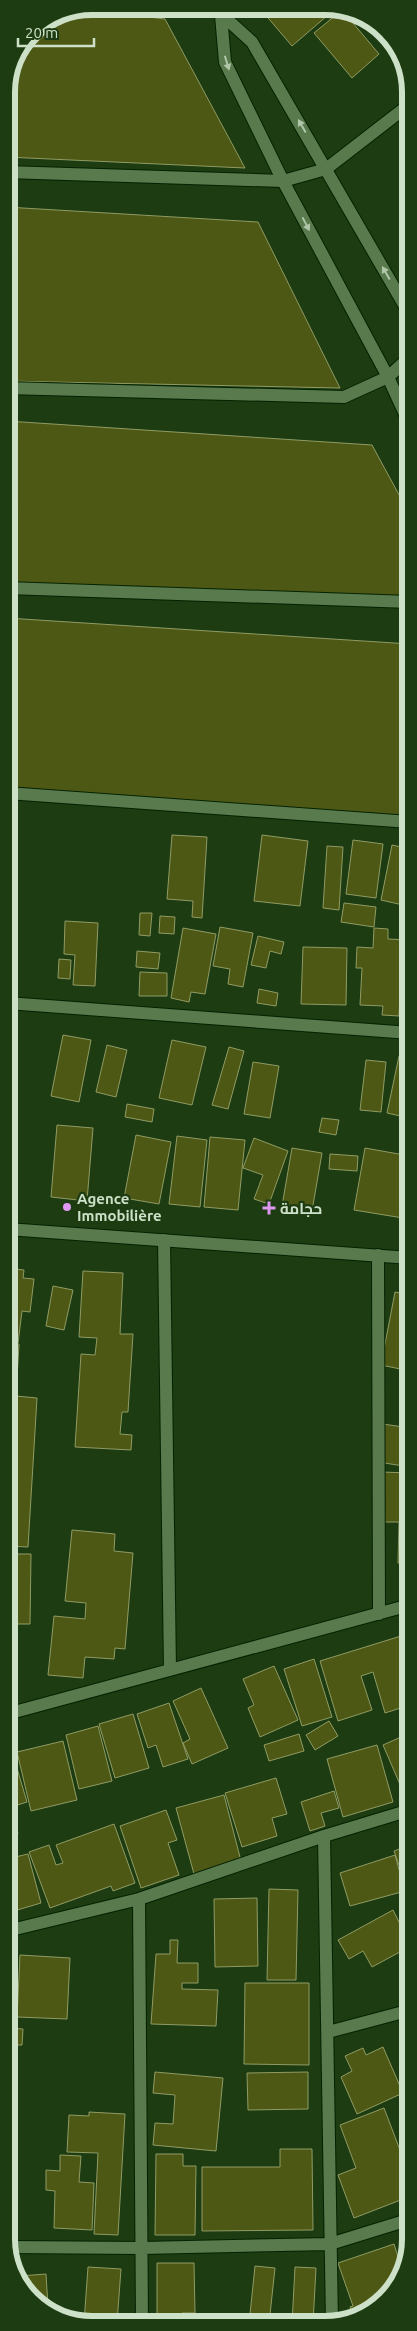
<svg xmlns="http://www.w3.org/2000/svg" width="417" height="2331" font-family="Ubuntu,Cairo,sans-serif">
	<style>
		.building { fill: #4e5815; stroke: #8f9b64 }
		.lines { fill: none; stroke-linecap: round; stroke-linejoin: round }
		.street-casing { stroke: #042200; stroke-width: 14 }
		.secondary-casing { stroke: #042200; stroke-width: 14 }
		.street { stroke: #587a4d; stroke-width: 12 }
		.secondary { stroke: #587a4d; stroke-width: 12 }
		.oneway { fill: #b0c6a9 }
		.poi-dot { fill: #de98f2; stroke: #1d3c11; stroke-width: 2 }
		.labels { text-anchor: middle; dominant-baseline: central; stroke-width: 4.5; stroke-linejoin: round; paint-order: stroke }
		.poi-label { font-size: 15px; font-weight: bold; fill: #cde0c8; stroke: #1d3c11; text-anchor: start }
		.rim { fill: none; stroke: #cde0c8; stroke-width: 6 }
	</style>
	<rect width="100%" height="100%" fill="#1d3c11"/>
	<path class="building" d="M335 9 292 46 263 12 265 10Z
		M342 10 379 54 352 78 314 33Z
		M110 12 165 19 245 168 6 157V87L32 31 60 13Z
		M6 207 258 222 340 388 6 381Z
		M7 421 372 445 410 515V601L7 588Z
		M7 618 410 644V817L7 788Z
		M172 835 207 837 202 918 192 917 193 901 167 899Z
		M262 835 308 841 300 906 254 901Z
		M353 840 383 844 376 898 346 894Z
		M392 845 410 849V886H407L403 905 381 900Z
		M327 846 343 847 339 910 323 908Z
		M344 903 376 907 374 927 341 922Z
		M140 913H152L150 936 139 935Z
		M160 916 175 917 174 934 159 933Z
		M65 921 98 923 95 986 73 985 75 955 64 954Z
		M220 927 253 933 243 987 228 984 230 969 213 966Z
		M183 928 216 934 205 994 191 992 189 1002 171 998Z
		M374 928 388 929V939L410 940V995H400L399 1016 382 1015 383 1006 360 1005 362 968H356L357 947 373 948Z
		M258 936 284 942 281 954 270 951 266 968 251 965Z
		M303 947 347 948 346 1005 301 1004Z
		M137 951 160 953 158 969 136 967Z
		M59 959 71 960 70 979 58 978Z
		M140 972 167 973V996H139Z
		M259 989 278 993 276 1006 257 1003Z
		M7 1032 13 1033 7 1071Z
		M63 1035 91 1040 79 1102 51 1096Z
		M172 1040 206 1047 192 1105 159 1098Z
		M107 1045 127 1050 116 1097 96 1092Z
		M229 1047 244 1051 228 1109 212 1105Z
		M399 1056 410 1058V1094L405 1117 387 1113Z
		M366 1060 386 1062 381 1112 360 1110Z
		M253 1062 279 1066 270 1118 244 1114Z
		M127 1104 154 1109 152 1122 125 1117Z
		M322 1118 339 1120 336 1135 319 1132Z
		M57 1125 93 1128 87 1201 51 1197Z
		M136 1135 171 1142 159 1204 124 1198Z
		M177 1136 207 1140 200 1207 169 1204Z
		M210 1137 245 1140 238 1210 204 1207Z
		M254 1138 288 1151 269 1204 254 1199 263 1175 243 1168Z
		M292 1148 322 1153 312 1211 282 1206Z
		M365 1148 410 1156V1177L403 1218 354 1210Z
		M330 1154 358 1156 357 1171 329 1169Z
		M7 1268 24 1270 23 1278 34 1279 30 1312 22 1311 18 1343 7 1342Z
		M83 1271 123 1273 120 1334H133L128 1412H122L120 1434 132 1435 131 1450 75 1447 81 1354 95 1355 97 1338 79 1337Z
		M53 1286 73 1290 64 1330 46 1326Z
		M395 1292 410 1295V1371L381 1365Z
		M7 1343 19 1344 16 1396 37 1398 28 1547 7 1546Z
		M383 1424 410 1428V1467L378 1462Z
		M381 1472 410 1473V1564L398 1563 399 1522H380Z
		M72 1530 115 1534 114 1551 133 1553 125 1649 115 1648 114 1659 85 1657 83 1678 48 1675 54 1616 85 1619 86 1603 65 1601Z
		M7 1554H31L30 1624H7Z
		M401 1636 410 1668V1705L385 1713 373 1672 361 1676 372 1710 338 1721 320 1661Z
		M314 1659 332 1717 302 1726 284 1669Z
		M274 1666 298 1720 260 1737 248 1708 254 1705 243 1679Z
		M201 1688 228 1748 192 1764 183 1743 190 1739 173 1701Z
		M169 1703 188 1759 163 1767 156 1745 148 1748 137 1714Z
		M133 1714 149 1768 115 1778 99 1724Z
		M329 1721 338 1736 315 1750 306 1735Z
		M98 1726 112 1781 79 1789 66 1735Z
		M410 1733V1793L405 1796 383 1745Z
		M299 1734 304 1751 269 1761 264 1745Z
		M63 1741 77 1800 31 1811 17 1752Z
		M377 1745 393 1802 343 1817 327 1759Z
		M11 1748 27 1802 11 1807 18 1834 7 1837V1749Z
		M276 1778 287 1814 272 1818 277 1836 242 1847 225 1793Z
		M334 1791 339 1808 321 1813 325 1826 310 1831 301 1802Z
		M224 1795 241 1861 194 1874 176 1808Z
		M166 1810 177 1840 168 1843 179 1875 141 1888 120 1826Z
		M114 1824 135 1883 113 1891 111 1886 50 1908 29 1852 49 1845 56 1865 63 1863 56 1845Z
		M410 1845V1896L394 1851Z
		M28 1854 41 1903 7 1913V1884L17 1881 11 1858Z
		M395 1855 405 1891 350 1906 340 1873Z
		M269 1889 298 1890 296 1980H267Z
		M257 1898 258 1966 215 1967 214 1899Z
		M393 1910 411 1946 372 1967 363 1951 349 1959 338 1940Z
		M170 1940H178L177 1963H198V1983H182V1989L218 1990 216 2026 151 2024 156 1954H170Z
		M20 1955 70 1958 67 2019 17 2017Z
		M245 1983H309V2065L244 2064Z
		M7 2028 23 2029 22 2045H7Z
		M383 2047 403 2093 357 2114 341 2077 352 2071 345 2056 363 2048 366 2055Z
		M411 2062V2093L400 2066Z
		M155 2072 223 2078 216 2151 153 2145 155 2123 173 2124 175 2095 153 2093Z
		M308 2072V2109L248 2110 247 2073Z
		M384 2108 411 2179V2196L354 2218 338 2175 356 2168 340 2125Z
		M89 2112 125 2114 118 2235 94 2234 98 2153 67 2152 69 2115 89 2116Z
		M280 2149H312L313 2230 202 2231V2167H280Z
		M156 2154H183V2166H196L195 2235H155Z
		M60 2155 81 2156 79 2182 94 2183 92 2230 54 2228 55 2191 46 2190V2170L60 2171Z
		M394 2244 401 2266 390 2294 381 2297V2300L353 2315 350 2307 353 2306 338 2263Z
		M157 2263H194L195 2313H182V2323H157Z
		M255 2266 275 2268 269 2324H249Z
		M88 2267 121 2269 117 2323H84Z
		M295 2267 316 2268 313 2324H292Z
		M46 2274 48 2307 28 2296 20 2279V2276Z"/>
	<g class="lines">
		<g class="street-casing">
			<path id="street" d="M6 172 283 181 326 169 410 104
				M6 388 344 397 388 377 410 357
				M7 588 410 602
				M7 793 410 822
				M7 1003 410 1033
				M164 1240 170 1670
				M378 1255 379 1614
				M7 1714 410 1605
				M324 1836 332 2324
				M139 1899 142 2323
				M7 1931 139 1899 324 1836 410 1810
				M328 2032 411 2010
				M7 2247 142 2248 330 2244 411 2219"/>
		</g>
		<g class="secondary-casing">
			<path id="secondary" d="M219 12 252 42 410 315
				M221 15 225 62 283 181 388 377 410 425
				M7 1229 410 1258"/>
		</g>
		<use href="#street" class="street"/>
		<use href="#secondary" class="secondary"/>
	</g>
	<defs><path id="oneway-solid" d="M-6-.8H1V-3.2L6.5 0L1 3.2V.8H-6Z" transform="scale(1.25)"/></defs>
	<g class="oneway">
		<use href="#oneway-solid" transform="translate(227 63) rotate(73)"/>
		<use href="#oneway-solid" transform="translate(302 126) rotate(-120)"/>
		<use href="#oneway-solid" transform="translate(306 224) rotate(62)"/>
		<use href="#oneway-solid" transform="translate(386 273) rotate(-120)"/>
	</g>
	<g class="poi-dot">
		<circle cx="67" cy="1207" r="5"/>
		<path d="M266.5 1200.5h5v5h5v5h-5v5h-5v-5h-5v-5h5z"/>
	</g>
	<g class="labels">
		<g class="poi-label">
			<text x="77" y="1198">Agence<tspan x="77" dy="17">Immobilière</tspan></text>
			<text x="280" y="1208">حجامة</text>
		</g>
	</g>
	<path d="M0 0H417V2331H0ZM92 15H325A77 77 0 0 1 402 92V2239A77 77 0 0 1 325 2316H92A77 77 0 0 1 15 2239V92A77 77 0 0 1 92 15Z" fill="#1d3c11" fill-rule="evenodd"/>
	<path class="rim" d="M92 15H325A77 77 0 0 1 402 92V2239A77 77 0 0 1 325 2316H92A77 77 0 0 1 15 2239V92A77 77 0 0 1 92 15Z"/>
	<path d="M18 38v8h76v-8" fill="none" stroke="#cde0c8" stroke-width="2.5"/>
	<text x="25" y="38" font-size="15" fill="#cde0c8" stroke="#1d3c11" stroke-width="4" paint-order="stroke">20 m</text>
</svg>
